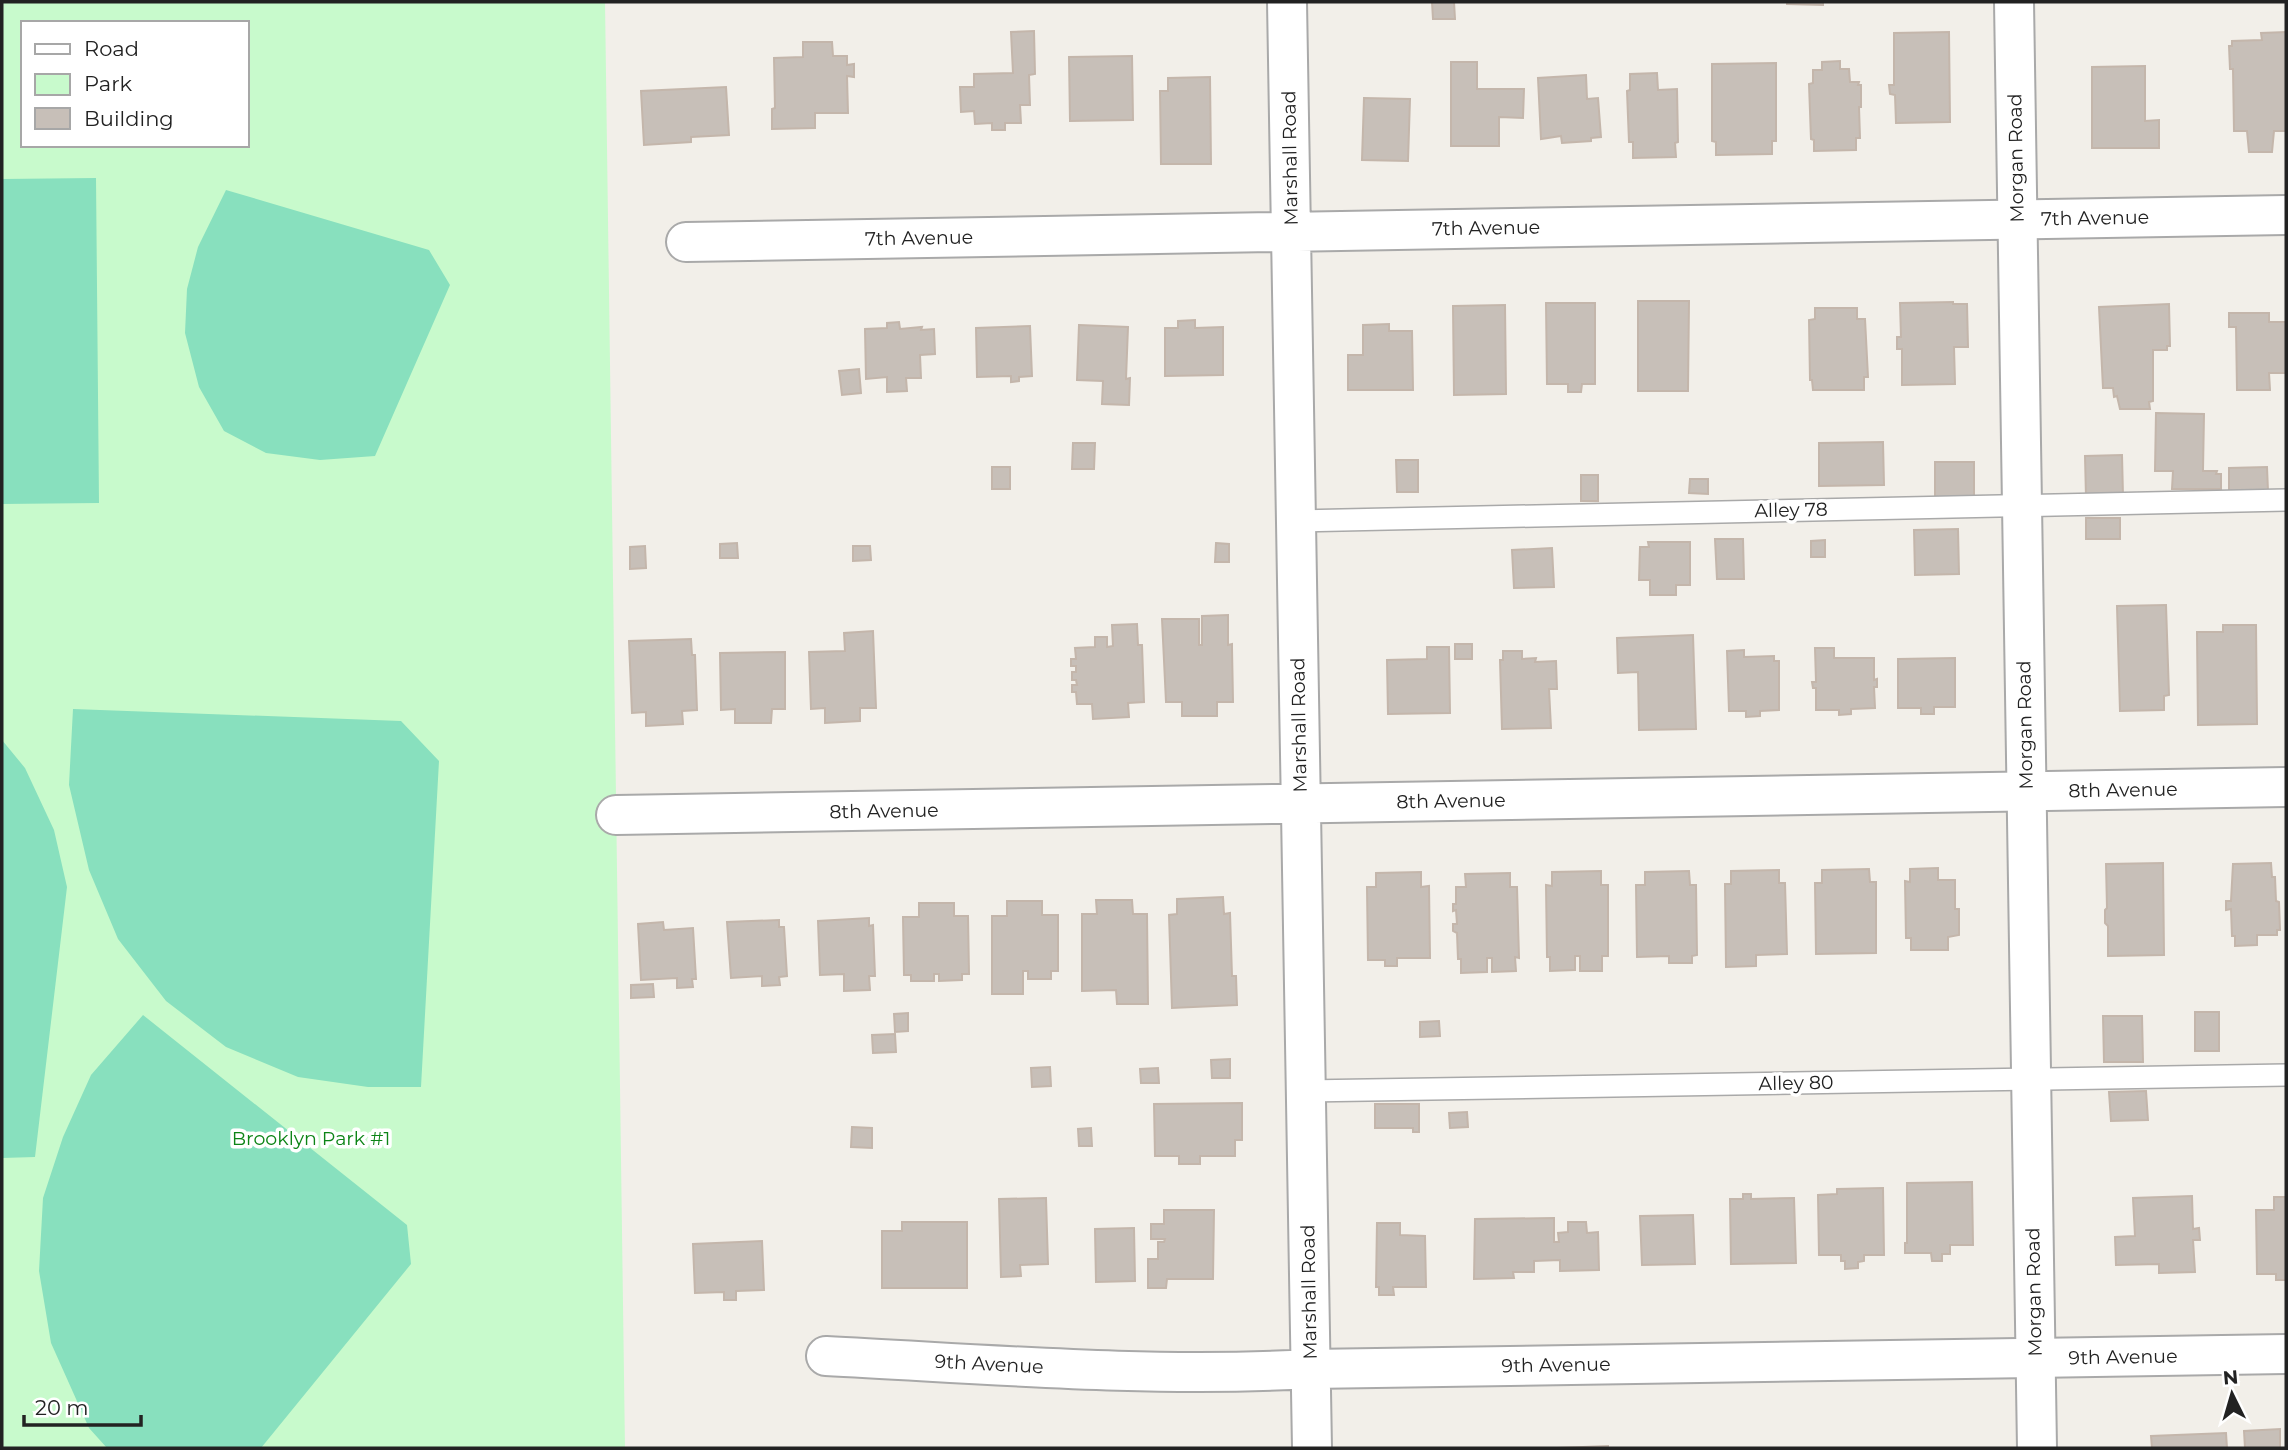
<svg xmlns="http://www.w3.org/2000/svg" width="2288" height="1450" font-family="Montserrat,sans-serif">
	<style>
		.park { fill: #c8facc; fill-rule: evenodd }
		.pitch { fill: #88e0be }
		.building { fill: #c7bfb8; stroke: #c4b6ab; stroke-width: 2 }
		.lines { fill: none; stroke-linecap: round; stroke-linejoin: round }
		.service-casing { stroke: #a9a9a9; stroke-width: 24 }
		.minor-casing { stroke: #a9a9a9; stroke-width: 42 }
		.tertiary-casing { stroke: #a9a9a9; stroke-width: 42 }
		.service { stroke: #fff; stroke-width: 21 }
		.minor { stroke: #fff; stroke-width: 38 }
		.tertiary { stroke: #fff; stroke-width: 38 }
		.labels { text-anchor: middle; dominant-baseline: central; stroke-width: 7; stroke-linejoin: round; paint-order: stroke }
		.street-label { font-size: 19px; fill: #222; stroke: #fff }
		.park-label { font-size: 19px; fill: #0c8416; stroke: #fff }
	</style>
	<rect width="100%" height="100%" fill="#f2efe9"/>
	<path class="park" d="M2 2H605L625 1448H2ZM23 23H247V145H23Z"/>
	<path class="pitch" d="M96 178 99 503 2 504V179Z
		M226 190 429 250 450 285 375 456 320 460 266 453 224 431 199 387 185 333 187 289 198 247Z
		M73 709 401 721 439 761 421 1087H368L298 1077 226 1047 166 1001 118 939 89 870 69 785Z
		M2 740 25 768 54 830 67 887 35 1157 2 1158Z
		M143 1015 407 1225 411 1264 261 1448H107L89 1428 51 1343 39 1271 43 1198 63 1137 91 1075Z"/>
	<path class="building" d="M1432 2H1454L1455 19H1433Z
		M1787 2H1823V5L1787 4Z
		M1034 31 1035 74 1029 75 1030 105H1020L1021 123H1005V130H992V123L975 124 974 111 961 112 960 87H974V74L1013 73 1011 32Z
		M1949 32 1950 122 1896 123 1895 95 1890 94 1889 85H1894V33Z
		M2286 32V131H2274L2272 152H2249L2247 131H2234L2233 69H2230L2229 46H2232V41L2262 40 2261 33Z
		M803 42H832L833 56H847V65L854 64V77L847 76 848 113H815V128L772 129V109L775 108 774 58 803 57Z
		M1132 56 1133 120 1070 121 1069 57Z
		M1840 61V69H1849L1850 82H1859L1858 85H1861V107H1859L1860 138H1856V150L1814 151V140L1811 139 1809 84 1813 83V70H1822V62Z
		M1451 62H1477V89H1524L1523 118 1499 117V146H1451Z
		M1776 63V141H1772V154L1716 155V142L1712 141V64Z
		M2145 66V121L2159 120V148H2092V67Z
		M1657 73 1658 90 1677 89 1678 142 1675 143 1676 157 1633 158V142H1629L1627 91 1630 90V74Z
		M1586 75 1587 99 1598 98 1601 137 1591 138V141L1562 143 1561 136 1541 139 1538 78Z
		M1210 77 1211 164H1161L1160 91H1168V78Z
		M726 87 729 135 691 137V142L644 145 641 91Z
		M1364 98 1410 99 1408 161 1362 160Z
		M1638 301H1689L1688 391H1638Z
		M1953 302V304H1967L1968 347H1954L1955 384 1902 385V349H1897V337H1901L1900 303Z
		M1546 303H1595V384H1582L1581 392H1568V384H1547Z
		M2169 304 2170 346H2167V350H2153V401L2149 402 2150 409H2120L2117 396 2114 397 2113 388H2103L2099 307Z
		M1505 305 1506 394 1454 395 1453 306Z
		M1815 308H1857V319H1865L1868 377H1864V390H1813L1812 380H1810L1809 320 1815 319Z
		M2229 313H2269V322H2286V373H2269L2270 390H2237L2236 327H2229Z
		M1195 320V328L1223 327V375L1165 376V328H1178V321Z
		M899 322 900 329 922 327 921 330 934 329 935 354 920 355 921 378H906L907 391 887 392V377L866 379 865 329 887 328V323Z
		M1389 324V331H1412L1413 390H1348V355H1363V325Z
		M1079 325 1128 327 1126 379 1130 378 1129 405 1102 404 1103 381 1077 380Z
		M1030 326 1032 376 1019 377V381L1011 382V376L977 377 976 328Z
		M859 369 861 393 842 395 839 371Z
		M2156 413 2204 414 2203 471H2217L2216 474H2221V489H2172L2173 471H2155Z
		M1883 442 1884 485 1819 486V443Z
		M1073 443H1095L1094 469H1072Z
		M2122 455 2123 496 2086 497 2085 456Z
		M1396 460H1418V492H1397Z
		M1935 462H1974V498L1935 499Z
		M992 467H1010V489H992Z
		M2267 467 2268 491 2229 492V468Z
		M1581 475H1598V501H1581Z
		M1690 479H1708V494L1689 493Z
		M2086 518H2120V539H2086Z
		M1958 529 1959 574 1915 575 1914 530Z
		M1715 539H1743L1744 579H1717Z
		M1825 540V557H1811V541Z
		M1648 542H1690V585H1676V595H1650V580H1639L1640 547H1649Z
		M737 543 738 558H720V544Z
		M1216 543 1229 544V562H1215Z
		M645 546 646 568 630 569V547Z
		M853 546H870L871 560 853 561Z
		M1552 548 1554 587 1514 588 1512 550Z
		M2166 605 2169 695 2164 696V710L2120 711 2117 606Z
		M1228 615V645L1232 644V648L1233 702H1217V716H1182V702H1166L1162 619H1199V645H1202V616Z
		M1137 624 1138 645H1142L1144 702 1128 703 1129 717 1093 719 1092 704H1077L1076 692H1072V685H1077L1076 680H1072V672H1076V666H1071V659H1076L1075 648 1095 647V637H1107V647L1113 646 1112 625Z
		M2223 625H2256L2257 724 2198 725 2197 632H2223Z
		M873 631 876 708H860V721L825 723V708L811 709 809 652 845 651 844 633Z
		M1693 635 1696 729 1639 730 1638 672 1618 673 1617 638Z
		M691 639 692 655H695L697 710 682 711 683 724 646 726V712L632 713 629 641Z
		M1455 644H1472V659H1455Z
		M1427 647H1449L1450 713 1388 714 1387 660 1427 659Z
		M1815 648H1834V658H1874V680L1877 679V687H1874L1875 708 1851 709V714L1839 715V710H1816V688H1813L1812 682H1816Z
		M1744 650V657L1774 656V661H1779V710L1760 711V716L1746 717V711H1729L1727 651Z
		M1503 651H1522V659L1536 658 1535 662 1556 661 1557 689H1549L1551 728 1502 729 1500 660H1503Z
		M785 652V709H772L771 723H735V709L721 710 720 653Z
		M1955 658V707H1934V714H1921V708H1898V659Z
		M2163 863 2164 955 2108 956V926L2105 923V910L2107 908 2106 864Z
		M2271 863 2272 877H2275L2276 901 2279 902 2280 930H2277V935H2257V945L2235 946V936H2232L2231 909 2226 910V901H2231L2233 864Z
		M1938 868V880H1955V909H1959V935L1948 937V950H1911V938H1906L1905 881 1910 882V869Z
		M1869 869 1870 882H1876V953L1816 954 1815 883H1822V870Z
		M1779 870V883H1785L1787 954 1756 955V966L1726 967 1725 884H1731V871Z
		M1601 871V885H1608V956H1602V971H1580V956H1575V970L1550 971V957H1547L1546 885 1552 886V872Z
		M1689 871 1690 885H1696L1697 955 1692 956V963H1669V956L1637 957 1636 885H1645V872Z
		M1421 872V887L1429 886 1430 958H1397V966H1385V960H1368L1367 887H1376V873Z
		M1510 873V887H1517L1519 958 1515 957 1516 971 1492 972V958H1487V972L1461 973V959H1458L1457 933 1453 931V924H1457L1456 910 1453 911V904H1456V887H1466L1465 874Z
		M1223 897 1224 914 1230 913 1232 976H1236L1237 1005 1172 1008 1169 915 1177 914V899Z
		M1096 900H1132L1133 914H1147L1148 1004H1117L1116 990 1082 991V914H1097Z
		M1007 901H1042V915H1058V971H1051V979H1028V971H1023V994H992V916H1007Z
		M919 903H954V916H968L969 974H962V980L939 981V974H934V981H911V975H904L903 917H919Z
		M869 918V926L873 925 875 976H869L870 990 844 991V974L820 975 818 921Z
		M779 920V927H784L787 976 779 977 780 985 762 986V976L731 978 727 922Z
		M663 922 664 930 693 928 696 979H692L693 987 677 988V978L641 980 638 924Z
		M653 984 654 997 631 998V985Z
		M2195 1012H2219V1051H2195Z
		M908 1013V1031L895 1032 894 1014Z
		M2103 1016H2142L2143 1062H2104Z
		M1439 1021 1440 1036 1420 1037V1022Z
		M895 1034 896 1052 873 1053 872 1035Z
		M1230 1059V1078H1212L1211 1060Z
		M1050 1067 1051 1086 1032 1087 1031 1068Z
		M1158 1068 1159 1083H1141L1140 1069Z
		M2146 1091 2148 1120 2111 1121 2109 1092Z
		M1242 1103V1140H1235V1156H1200V1164H1179V1156H1155L1154 1104Z
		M1375 1104H1419V1132H1413V1128H1375Z
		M1467 1112 1468 1127 1450 1128 1449 1113Z
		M852 1127 872 1128V1148L851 1147Z
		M1091 1128 1092 1146H1079L1078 1129Z
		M1972 1182 1973 1245H1950V1254H1942V1261H1932L1931 1253H1905V1243H1907V1183Z
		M1883 1188 1884 1255H1864V1261L1858 1262V1268L1845 1269V1261H1841V1255H1819L1818 1195 1837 1194V1189Z
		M1743 1194H1751V1199L1794 1198 1796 1263 1731 1264 1730 1199H1743Z
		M2192 1196 2193 1229 2199 1228 2200 1240H2193L2195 1272 2159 1273V1264L2116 1265 2115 1237 2135 1236 2133 1198Z
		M2274 1197H2286V1280H2276V1274H2257L2256 1210H2274Z
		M1046 1198 1048 1264 1020 1265 1021 1276 1001 1277 999 1199Z
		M1164 1210H1214L1213 1279H1167L1166 1288H1148V1259H1158V1242H1164L1165 1239H1151V1224H1164Z
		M1693 1215 1695 1264 1642 1265 1640 1216Z
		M1554 1218V1242H1559L1558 1233 1568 1232V1222H1586L1587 1233 1598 1232 1599 1270 1560 1271V1260L1534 1261V1272H1513L1514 1278 1474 1279 1475 1219Z
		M902 1222H967V1288H882V1231H902Z
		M1377 1223H1400V1235L1425 1236 1426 1287H1393L1394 1295H1379V1287H1376Z
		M1134 1228 1135 1281 1096 1282 1095 1229Z
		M762 1241 764 1290 736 1291V1300H724V1292L695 1293 693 1244Z
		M2280 1429V1448H2245L2244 1431Z
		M2226 1433 2227 1448H2152L2151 1436Z
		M1608 1446V1448H1557Z"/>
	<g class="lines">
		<g class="service-casing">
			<path id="service" d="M1296 521 2286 500
				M1305 1091 2286 1075"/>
		</g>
		<g class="minor-casing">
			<path id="minor" d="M1287 2 1312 1448
				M686 242 2286 215
				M616 815 2286 787
				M826 1356C987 1364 1149 1378 1310 1369L2286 1354"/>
		</g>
		<g class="tertiary-casing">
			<path id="tertiary" d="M2014 2 2037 1448"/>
		</g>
		<use href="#service" class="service"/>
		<use href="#minor" class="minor"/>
		<use href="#tertiary" class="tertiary"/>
	</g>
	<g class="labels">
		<g class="street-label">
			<text transform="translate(1290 158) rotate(-91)">Marshall Road</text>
			<text transform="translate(2016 158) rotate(-91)">Morgan Road</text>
			<text transform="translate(2095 218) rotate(-1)">7th Avenue</text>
			<text transform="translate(1486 228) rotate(-1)">7th Avenue</text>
			<text transform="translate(919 238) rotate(-1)">7th Avenue</text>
			<text transform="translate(1791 510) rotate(-1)">Alley 78</text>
			<text transform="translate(1299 725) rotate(-91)">Marshall Road</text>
			<text transform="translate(2025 725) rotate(-91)">Morgan Road</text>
			<text transform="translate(2123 790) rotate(-1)">8th Avenue</text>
			<text transform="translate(1451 801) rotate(-1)">8th Avenue</text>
			<text transform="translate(884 811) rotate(-1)">8th Avenue</text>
			<text transform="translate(1796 1083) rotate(-1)">Alley 80</text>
			<text transform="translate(1309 1292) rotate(-91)">Marshall Road</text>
			<text transform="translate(2034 1292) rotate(-91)">Morgan Road</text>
			<text transform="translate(2123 1357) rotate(-1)">9th Avenue</text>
			<text transform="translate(989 1364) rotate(3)">9th Avenue</text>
			<text transform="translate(1556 1365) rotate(-1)">9th Avenue</text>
		</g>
		<g class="park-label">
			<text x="311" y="1138">Brooklyn Park #1</text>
		</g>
	</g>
	<rect width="2288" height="1450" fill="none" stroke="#222222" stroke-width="7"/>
	<rect x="21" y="21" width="228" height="126" fill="#ffffff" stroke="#a7a7a7" stroke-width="2"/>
	<rect x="35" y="44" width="35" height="10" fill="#ffffff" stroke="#a7a7a7" stroke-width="2"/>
	<text x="84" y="56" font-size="21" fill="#222222">Road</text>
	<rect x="35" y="74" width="35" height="21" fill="#c8facc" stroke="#a7a7a7" stroke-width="2"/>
	<text x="84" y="91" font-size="21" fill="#222222">Park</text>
	<rect x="35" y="108" width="35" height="21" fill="#c7bfb8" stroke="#a7a7a7" stroke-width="2"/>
	<text x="84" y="126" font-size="21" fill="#222222">Building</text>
	<g transform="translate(2232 1394) rotate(355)" stroke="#ffffff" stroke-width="5" paint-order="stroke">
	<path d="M0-5L12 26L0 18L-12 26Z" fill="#222222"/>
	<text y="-10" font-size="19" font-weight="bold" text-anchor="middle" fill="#222222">N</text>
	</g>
	<path d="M24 1415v10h117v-10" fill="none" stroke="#222222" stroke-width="3.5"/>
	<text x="35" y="1415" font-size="21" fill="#222222" stroke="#ffffff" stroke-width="5" paint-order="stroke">20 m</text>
</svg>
